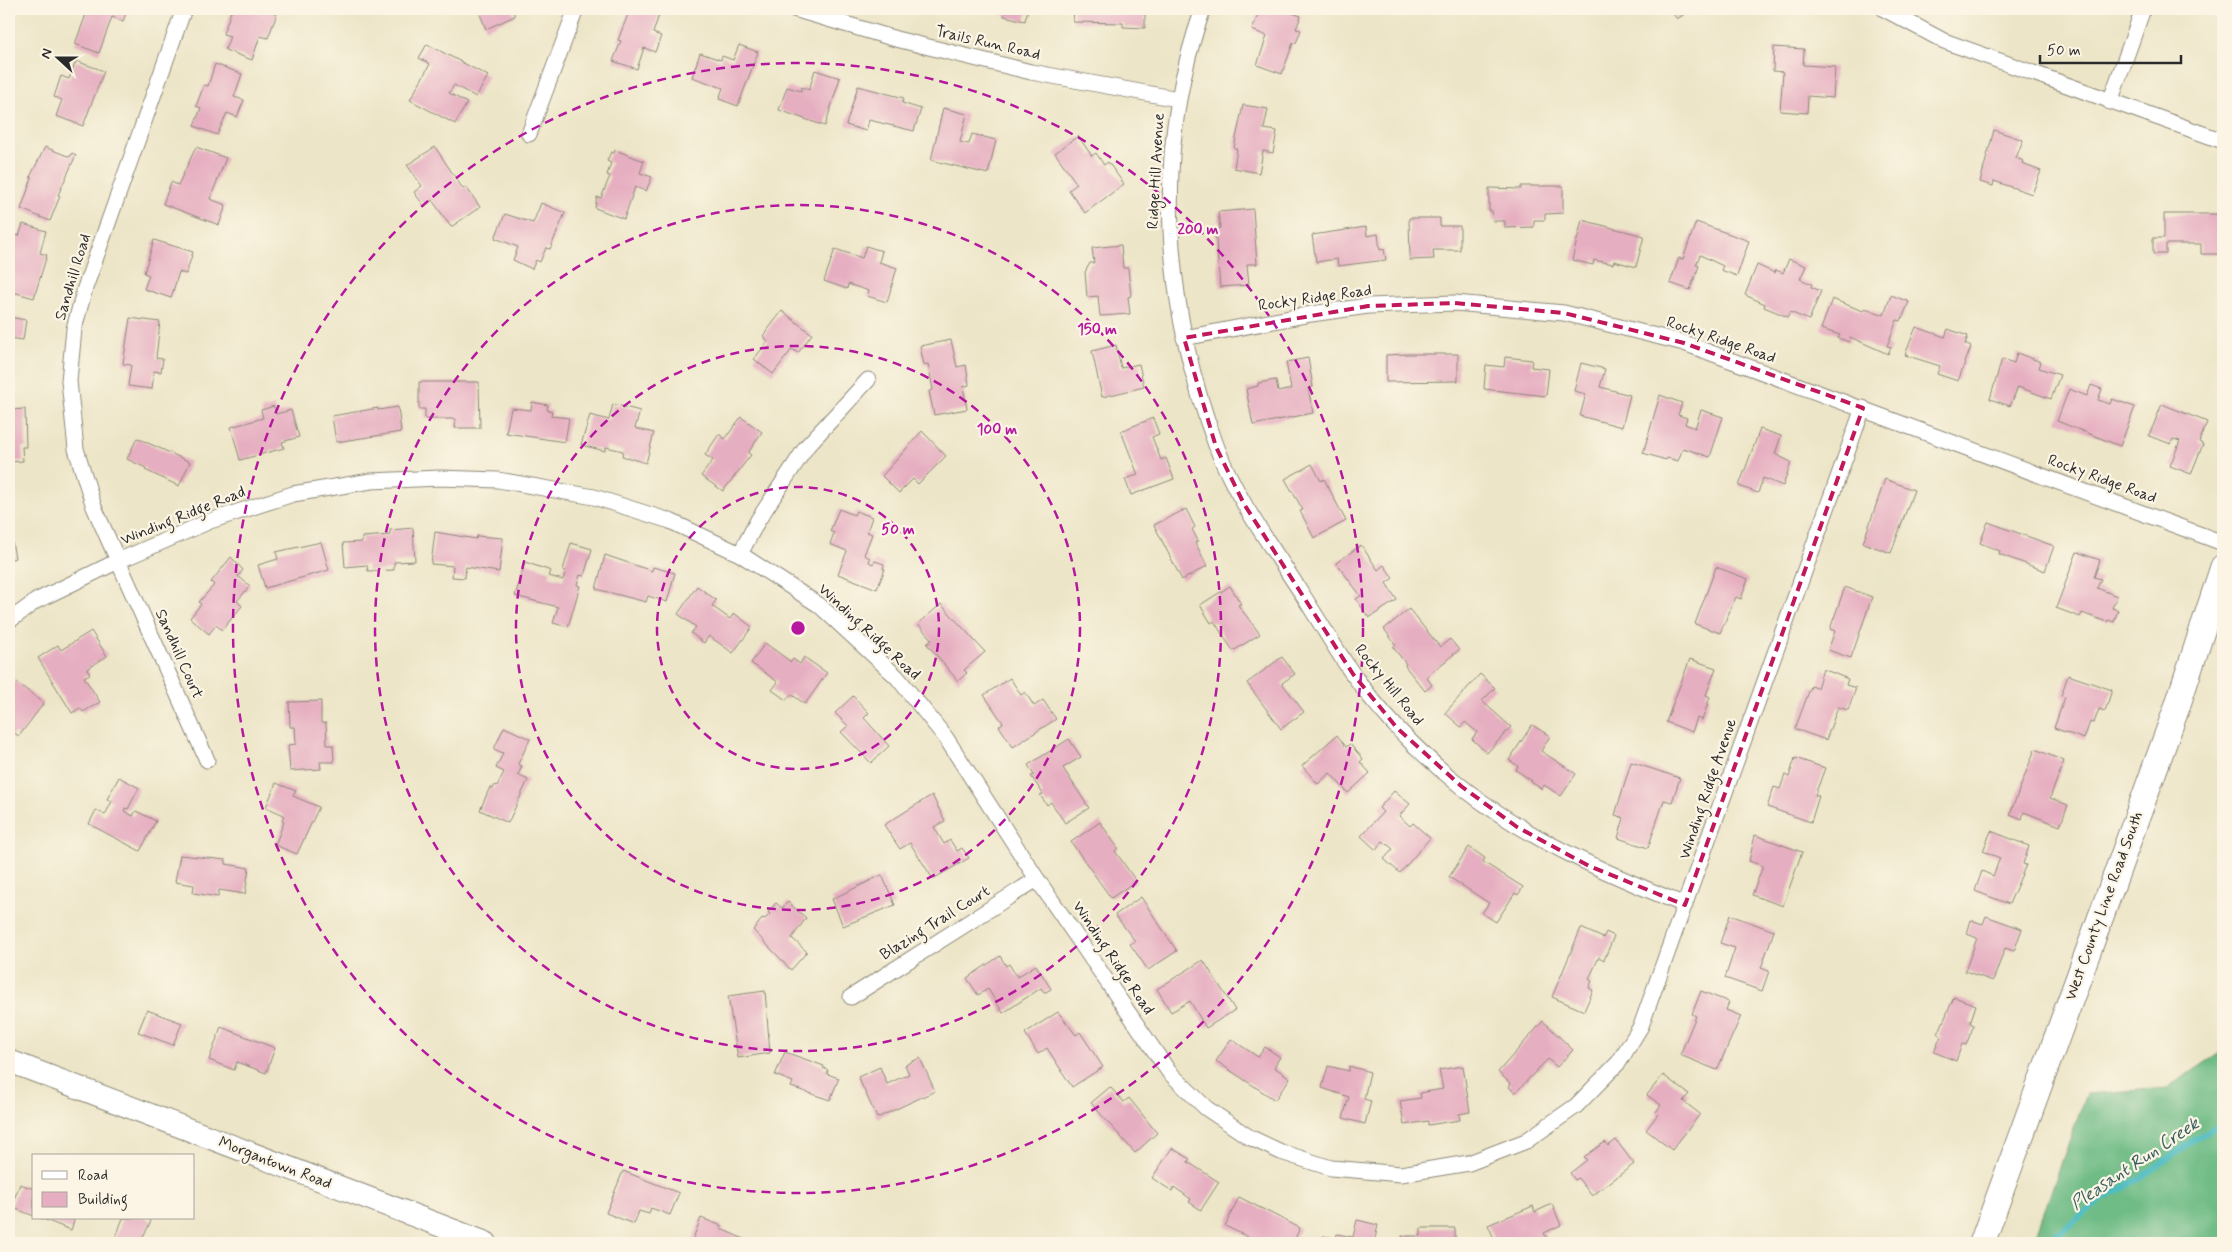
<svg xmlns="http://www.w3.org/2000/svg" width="2232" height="1252" font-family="Mynerve,sans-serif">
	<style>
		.forest { fill: #6fbc86; stroke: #4d7458 }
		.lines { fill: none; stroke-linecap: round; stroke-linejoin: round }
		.stream { stroke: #4ebcc2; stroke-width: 5.5 }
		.building { fill: #e6afc1 }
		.street-casing { stroke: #8c8879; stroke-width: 17 }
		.secondary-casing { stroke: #8c8879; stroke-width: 24 }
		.primary-casing { stroke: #8c8879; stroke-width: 27 }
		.street { stroke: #fff; stroke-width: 15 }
		.secondary { stroke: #fff; stroke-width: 22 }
		.primary { stroke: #fff; stroke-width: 25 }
		.marked { fill: none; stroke: #c2185b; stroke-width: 4; stroke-dasharray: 10 6; stroke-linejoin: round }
		.ring { fill: none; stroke: #b5179e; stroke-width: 2.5; stroke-dasharray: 9 6 }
		.labels { text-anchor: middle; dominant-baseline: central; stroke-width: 4.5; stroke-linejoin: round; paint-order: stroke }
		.street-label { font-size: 16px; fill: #2b2b2b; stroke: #fcf5e5 }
		.water-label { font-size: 18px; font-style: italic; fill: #375e60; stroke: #fcf5e5 }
		.centre { fill: #b5179e; stroke: #fcf5e5; stroke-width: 2.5 }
		.ring-label { font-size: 15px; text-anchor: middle; font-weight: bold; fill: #b5179e; stroke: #fcf5e5; stroke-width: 4.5; stroke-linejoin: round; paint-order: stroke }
	</style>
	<rect width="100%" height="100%" fill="#fcf5e5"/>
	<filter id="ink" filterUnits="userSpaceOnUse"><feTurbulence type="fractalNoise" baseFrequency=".02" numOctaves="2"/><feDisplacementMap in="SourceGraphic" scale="10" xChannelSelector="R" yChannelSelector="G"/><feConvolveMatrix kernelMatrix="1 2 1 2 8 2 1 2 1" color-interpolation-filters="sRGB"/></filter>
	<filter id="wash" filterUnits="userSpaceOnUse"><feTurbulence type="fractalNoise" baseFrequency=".0096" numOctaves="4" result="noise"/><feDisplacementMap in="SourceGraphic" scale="20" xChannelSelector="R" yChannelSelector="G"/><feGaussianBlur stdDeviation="1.12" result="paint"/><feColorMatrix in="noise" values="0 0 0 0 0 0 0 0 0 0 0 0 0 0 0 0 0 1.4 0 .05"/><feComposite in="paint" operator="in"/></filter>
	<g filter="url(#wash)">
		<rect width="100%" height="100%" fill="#ece5c7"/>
		<path class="forest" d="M2223 1051V1243H2033L2086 1094 2167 1088Z"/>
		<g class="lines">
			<path class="stream" d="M1816 1243 1834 1241 1839 1243
				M2036 1243 2062 1231 2103 1199 2143 1176 2202 1134 2223 1122"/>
		</g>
		<g id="blocks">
			<path class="building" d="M88 9H128L123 21 112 17 99 53 75 44Z
				M232 9H262L277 14 268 38 260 36 252 60 225 50 230 36 223 34Z
				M478 9H512L515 16 486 29Z
				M630 9H642L659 15 653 33 661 36 655 52 644 48 637 69 613 61 621 41 618 40Z
				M1006 9H1028L1025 21 1004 16Z
				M1074 9H1145V28L1123 27V23L1073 22Z
				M1260 9H1281L1301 16 1296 29 1301 30 1296 43H1293L1282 74 1257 65 1267 36 1252 30Z
				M1669 9H1692L1677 19Z
				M427 44 488 76 476 97 454 85 449 93 467 103 455 124 410 100 430 64 419 58Z
				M739 45 758 52 738 106 719 99 723 88 692 77 700 53 721 60 722 56 733 60Z
				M1774 47 1804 49 1803 65 1835 67 1833 98 1808 96 1807 113 1780 111 1783 72 1773 71Z
				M76 61 104 71 83 126 56 116 62 100 54 97 61 76 69 79Z
				M215 64 242 74 234 97 244 100 237 117 227 113 217 135 194 126 201 108 196 106 204 85 208 86Z
				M815 70 840 78 825 126 779 110 787 87 801 91 802 87 809 90Z
				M858 86 904 98 902 103 921 109 914 131 869 120 866 131 846 125Z
				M1243 105 1268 109 1264 129 1277 131 1273 153 1263 151 1259 173 1234 168 1237 149 1234 148Z
				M943 108 967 114 960 142 969 144 972 134 996 140 988 174 931 160Z
				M1994 130 2023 140 2016 158 2023 161 2022 164 2041 171 2032 194 1994 181 1993 186 1980 182Z
				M1078 136 1092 156 1096 153 1104 165 1108 162 1124 184 1085 213 1069 190 1077 184 1055 153Z
				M45 147 70 157 72 153 76 155 58 195 60 196 50 221 21 209 32 178 30 177Z
				M196 147 226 158 210 199 226 205 219 225 163 204 171 182 178 185Z
				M435 147 463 189 466 187 480 207 451 227 432 200 424 206 414 192 422 186 407 165Z
				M615 150 644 161 640 173 652 177 646 191 635 187 624 219 595 208 597 197 601 198 610 176 607 175 611 163 607 161 611 152 614 153Z
				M1521 186H1563V213L1545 214V220H1534V227L1505 228V221H1493L1492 211H1489V188L1521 189Z
				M541 203 565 213 550 249 546 248 540 262 536 260 532 269 513 260 518 247 495 238 505 214 533 223Z
				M1253 209 1257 264H1247L1249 285 1220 287 1215 229 1220 228 1218 212Z
				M2164 214H2219L2220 254H2201V244H2166V254H2153V238H2164Z
				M1409 218H1440V226H1460V250H1433L1434 259 1410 260Z
				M1582 220 1644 236 1636 267 1614 261 1613 264 1594 260 1593 265 1572 260Z
				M1696 222 1749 241 1737 276 1721 270 1723 266 1700 255 1696 265 1699 266 1690 290 1670 283 1679 258 1683 259Z
				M23 224 46 231 40 253 47 255 34 298 9 291V268L12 258 9 257V233L19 236Z
				M1366 227 1367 236 1378 234 1380 250 1384 249 1386 260 1338 266 1337 259 1316 262 1312 235Z
				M154 240 193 252 186 274 179 272 171 298 144 289 149 275 144 273Z
				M1121 245 1123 268H1128L1131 296 1128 297 1130 314 1100 316 1098 296 1087 297 1085 272 1090 263H1094L1092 248Z
				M866 246 882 251 879 262 897 268 887 302 867 296 869 291 848 284 847 289 824 281 835 249 862 258Z
				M1789 259 1806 266 1800 279 1812 284 1811 287 1821 291 1809 320 1790 312 1788 317 1764 307 1765 304 1745 295 1757 265 1775 273 1776 270 1783 273Z
				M1891 295 1909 302 1901 321 1897 320 1887 346 1891 347 1888 354 1850 337 1849 342 1838 338 1840 335 1821 329 1832 299 1863 311 1865 308 1884 315Z
				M782 311 812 334 798 353 792 349 773 374 754 359 768 341 763 336Z
				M9 317 26 320 23 340 9 338Z
				M130 318 160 322 156 358 163 359 161 372 154 371 152 389 128 386 131 365 123 364Z
				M1916 327 1945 337 1948 329 1968 336 1965 344 1971 347 1958 381 1937 374 1940 366 1905 355Z
				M951 340 957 367 966 365 969 385 963 387 967 409 934 415 929 391 933 390 928 364 924 365 920 346Z
				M1116 345 1121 368 1139 364 1144 387 1102 397 1092 351Z
				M2017 353 2041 362 2039 368 2060 375 2051 399 2018 387 2010 406 1990 399 2002 359 2014 363Z
				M1407 354H1458V381L1386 382V355Z
				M1505 357 1532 360 1531 367 1549 369 1546 396 1484 389 1486 365 1504 367Z
				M1308 358 1313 387 1308 388 1313 413 1253 425 1246 389 1258 386V383L1276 380 1278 392 1291 389 1286 362Z
				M1581 363 1605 369 1600 387 1630 395 1622 427 1580 416 1586 394 1574 391Z
				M419 382H479L480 428H455L456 419H425V409H419Z
				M2091 385 2102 389 2098 400 2110 404 2112 399 2135 407 2120 446 2057 421 2069 389 2087 396Z
				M1660 395 1682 403 1678 415 1687 418 1685 424 1695 428 1701 410 1723 417 1710 457 1683 448 1678 461 1667 458 1666 460 1643 453Z
				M532 402 548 405 547 410 552 411 551 416 569 418 565 442 506 433 511 408 531 410Z
				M613 404 640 411 635 428 654 433 646 463 622 456 623 451 606 447 605 451 581 445 590 415 609 420Z
				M2162 404 2207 422 2199 442 2203 444 2191 474 2170 466 2180 441 2173 439 2171 444 2149 436Z
				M274 406 276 414 291 410 299 437 282 442 284 448 240 460 231 427 263 418 261 410Z
				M398 407 401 432 336 442 332 416 378 408V410Z
				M25 409 26 447H22L23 461 9 462V410Z
				M741 417 762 432 748 453 751 455 723 491 701 476 713 460 705 455 719 434 725 439Z
				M1153 418 1159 434 1152 437 1161 460 1166 458 1174 479 1131 495 1125 479 1138 475 1121 431Z
				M1760 429 1781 436 1775 454 1791 462 1783 486 1763 478 1758 493 1739 486Z
				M922 431 946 456 918 484 913 479 899 493 882 476Z
				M137 438 190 462 179 486 145 470 146 468 127 459Z
				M1312 464 1321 481 1324 479 1346 521 1314 538 1300 511 1303 510 1285 479Z
				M1885 479 1914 490 1891 553 1863 543Z
				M839 509 854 515 856 511 872 517 867 532 872 534 864 555 870 558 869 562 873 564 875 561 884 564 883 569H885L877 589 838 574 847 551 830 544 834 533 830 531Z
				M1186 509 1195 527 1192 529 1198 541 1195 542 1207 566 1182 580 1154 525Z
				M1988 522 2054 546 2045 571 1999 554 2000 551 1980 543Z
				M9 525 15 558 9 560Z
				M413 528 415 561 394 562V570L368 571 367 565 345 567 343 543 362 542V537L390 535V530Z
				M435 532 476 539 477 536 503 538 499 572 466 567 465 578 452 577 453 566 431 564Z
				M321 542 329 570 265 588 258 565 278 559 276 552Z
				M571 543 592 549 584 576 580 575 577 585 580 586 568 627 553 623 558 607 515 596 525 562 551 571 549 576 563 580 566 571 563 570Z
				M1361 545 1378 570 1384 565 1393 578 1386 583 1397 600 1369 618 1356 599 1361 596 1336 563Z
				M2077 552 2100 560 2094 577 2101 579 2097 588 2117 596 2112 608 2118 610 2114 622 2108 620 2107 622 2082 613 2080 617 2056 608Z
				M605 555 652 571 653 567 675 573 667 602 648 596 646 602 596 589Z
				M231 557 243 570 238 576 250 586 237 601 242 606 222 630 216 625 209 634 190 618 201 604 199 602 214 585 211 582Z
				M1716 567 1748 579 1741 599 1736 597 1720 633 1695 624Z
				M697 586 716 600 712 606 730 619 734 613 752 627 733 653 709 636 704 643 691 633 696 627 678 614Z
				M1230 586 1241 604 1238 605 1260 634 1233 651 1214 621 1211 623 1200 605Z
				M1845 587 1872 597 1851 658 1828 650 1835 631 1830 629Z
				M941 604 985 652 964 670 967 673 958 681 927 644 932 640 918 624Z
				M1409 609 1440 647 1450 639 1459 650 1426 677 1432 685 1425 691 1405 666 1406 664 1393 647 1396 645 1384 629Z
				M91 631 107 656 87 669 90 674 84 677 100 702 83 712 80 708 72 713 38 658 58 645 61 650Z
				M765 643 791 662 793 659 800 664 804 657 827 673 805 704 791 694 786 700 772 690 778 682 751 663Z
				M1282 657 1295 674 1282 683 1304 712 1281 729 1247 683Z
				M1690 659 1716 668 1706 695 1710 697 1702 720 1697 718 1692 732 1666 722Z
				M1823 669 1848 679 1846 685 1856 688 1848 710 1838 707 1826 740 1795 729 1811 686 1817 688Z
				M1480 674 1495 688 1482 701 1511 727 1487 753 1472 739 1477 732 1465 722 1461 727 1445 713Z
				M2068 675 2112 690 2105 711 2099 709 2094 723 2090 722 2084 739 2054 728 2065 697 2061 696Z
				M1010 678 1021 695 1025 692 1034 706 1043 700 1056 719 1013 747 999 726 1003 723 984 695Z
				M12 679 44 703 19 736 14 733 9 739V683Z
				M853 696 869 713 864 718 889 746 871 763 841 732 848 726 835 713Z
				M321 701V723H326L327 745H333L334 762H320L321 769 290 771 288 745 296 744 295 727H290L289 702Z
				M1532 725 1550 736 1541 751 1576 774 1561 796 1544 785 1542 789 1531 782 1532 781 1516 770 1518 766 1509 760Z
				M504 727 530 739 518 764 522 766 518 775 528 780 508 823 480 810 490 787 493 789 495 785 497 786 504 772 496 768 503 753 494 749Z
				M1337 735 1346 747 1350 744 1363 759 1360 762 1370 773 1348 793 1330 773 1318 784 1302 766Z
				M1069 739 1081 757 1063 768 1089 808 1065 823 1051 802 1047 805 1040 795 1043 794 1031 776 1034 775 1028 765Z
				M2035 749 2064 761 2050 798 2068 805 2060 826 2024 812 2022 819 2010 814Z
				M1795 758 1825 768 1815 795 1819 796 1811 822 1767 807 1774 787 1780 789 1785 775 1789 777Z
				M1631 762 1680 778 1672 802 1664 800 1648 848 1618 838 1624 818 1615 815Z
				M119 777 139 788 128 809 125 808 124 811 133 816 136 811 156 821 140 851 89 824 96 810 105 815 112 801 107 799Z
				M276 783 296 791 293 796 319 807 297 854 275 845 284 822 282 821 284 815 266 807Z
				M1394 791 1410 804 1399 816 1410 826 1413 823 1430 838 1400 873 1384 859 1393 849 1383 841 1376 850 1361 836 1383 812 1379 808Z
				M932 795 945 821 934 827 944 844 950 840 957 851 962 848 969 858 933 879 910 843 900 849 884 825Z
				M1100 822 1118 848 1115 851 1136 881 1111 898 1071 842Z
				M1991 831 2029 846 2023 864 2026 865 2009 904 1975 891 1982 871 1993 876 2000 858 1983 851Z
				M1755 835 1802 852 1783 906 1752 895 1763 866 1749 861Z
				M1469 847 1485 858 1483 862 1523 887 1518 895 1515 893 1496 922 1482 913 1489 903 1449 877Z
				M180 855 226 860V864L249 868 245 894 219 890 218 897 193 893 194 885 175 882Z
				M882 875 895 905 843 926 832 899Z
				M1141 897 1177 951 1148 970 1130 944 1135 941 1115 915Z
				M788 902 806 918 792 938 807 952 791 970 753 930 763 918 765 919 770 914 768 912 776 903 782 908Z
				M1730 915 1774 931 1761 968 1769 971 1762 991 1725 978 1735 948 1720 943Z
				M1986 916 2022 929 2014 951 2005 948 1993 981 1965 971 1977 938 1967 934 1971 920 1983 924Z
				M1581 928 1603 938 1606 932 1614 936 1604 960 1599 957 1589 979 1592 981 1589 988 1593 990 1584 1011 1552 997Z
				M1000 956 1006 966 1009 964 1017 977 1036 965 1051 989 1044 993 1041 988 1003 1013 988 989 978 995 967 978Z
				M1203 960 1235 1010 1206 1028 1190 1001 1171 1012 1157 989Z
				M765 991 770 1053 738 1058 728 996Z
				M1701 991 1729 1002 1726 1010 1741 1016 1717 1070 1680 1055 1696 1016 1692 1014Z
				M1954 997 1976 1005 1970 1023 1974 1025 1966 1045 1962 1044 1956 1061 1934 1052 1941 1036 1938 1034Z
				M147 1010 182 1023 173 1045 138 1032Z
				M1058 1012 1076 1035 1080 1032 1103 1067 1072 1087 1047 1048 1038 1054 1025 1033Z
				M1543 1021 1573 1050 1557 1067 1548 1059 1515 1093 1509 1087 1511 1084 1498 1072Z
				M221 1027 275 1048 266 1073 237 1062 234 1070 209 1060Z
				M1231 1039 1258 1057 1265 1047 1280 1057 1274 1067 1290 1078 1275 1100 1216 1061Z
				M785 1052 824 1066 823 1068 828 1070 827 1074 839 1078 830 1100 791 1087 793 1082 775 1075Z
				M920 1058 935 1091 877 1118 858 1077 880 1067 887 1084 909 1074 905 1065Z
				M1328 1066 1349 1071V1066L1370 1072 1364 1099 1371 1101 1365 1124 1343 1118 1349 1097 1322 1088Z
				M1463 1066 1470 1112 1459 1114 1460 1120 1428 1125V1121L1404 1125 1400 1101 1421 1098 1420 1093 1443 1089 1439 1070Z
				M1663 1075 1689 1094 1683 1101 1700 1114 1672 1150 1646 1130 1658 1114 1656 1112 1661 1105 1647 1095Z
				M1110 1087 1124 1102 1129 1098 1157 1133 1135 1153 1091 1103Z
				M1616 1140 1634 1164 1592 1196 1578 1178 1575 1180 1570 1173 1587 1160 1584 1157 1605 1142 1608 1146Z
				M1172 1148 1190 1159 1188 1162 1219 1182 1201 1210 1189 1202 1191 1199 1174 1187 1172 1191 1152 1178Z
				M623 1171 679 1193 670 1215 651 1208 649 1214 639 1211 634 1224 606 1213Z
				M20 1184 34 1189V1216L11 1207Z
				M1239 1197 1300 1228 1293 1243H1245L1248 1237 1225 1226Z
				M1552 1204 1561 1225 1544 1233 1549 1243H1533L1532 1241 1527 1243H1496L1488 1225 1533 1206 1535 1212Z
				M40 1218H75L71 1230Z
				M123 1218H147L151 1221 140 1243 114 1242Z
				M701 1218 722 1226 721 1229 753 1243H699L692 1241Z
				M1357 1220 1378 1225 1374 1243H1322L1323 1236 1336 1238 1337 1234 1353 1237Z
				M1421 1228H1455V1243H1403L1402 1236H1421Z"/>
		</g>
	</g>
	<g filter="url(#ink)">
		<use href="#blocks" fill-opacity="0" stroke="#8c8879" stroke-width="1"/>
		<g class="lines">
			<g class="street-casing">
				<path id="street" d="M184 9 85 288 74 329 69 381 76 449 94 507 207 760
					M794 9 896 39 1031 72 1178 99
					M1203 9C1152 150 1164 306 1216 445 1236 500 1273 548 1304 597 1320 622 1335 648 1352 673 1382 715 1421 755 1462 787 1529 840 1606 873 1685 905
					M1884 9 1944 41 2223 141
					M2110 102 2143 9
					M529 134 576 9
					M1184 338 1311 314 1368 306 1455 303 1564 313 1684 343 2223 543
					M740 554 758 520 807 446 868 380
					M9 621 36 601 118 561 210 521 293 494 371 481 440 478 498 480 594 497 670 521 740 554 819 605 897 677 946 738 1037 879 1169 1072 1206 1108 1249 1137 1281 1152 1331 1168 1401 1174 1469 1163 1526 1141 1576 1106 1619 1062 1641 1026 1863 408
					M851 997 1037 879"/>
			</g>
			<g class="secondary-casing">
				<path id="secondary" d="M9 1061 486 1243"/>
			</g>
			<g class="primary-casing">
				<path id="primary" d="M1982 1243 2176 710 2223 567"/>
			</g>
			<use href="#street" class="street"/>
			<use href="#secondary" class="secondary"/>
			<use href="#primary" class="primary"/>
		</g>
	</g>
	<path class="marked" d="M1455 303 1564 313 1684 343 1863 408 1685 905 1589 866 1517 827 1461 786 1397 728 1353 674 1244 504 1216 447 1184 338 1368 306Z"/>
	<g class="ring">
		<circle cx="798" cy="628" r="141"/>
		<circle cx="798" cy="628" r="282"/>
		<circle cx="798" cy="628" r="423"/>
		<circle cx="798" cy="628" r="565"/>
	</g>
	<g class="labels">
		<g class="street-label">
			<text transform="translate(988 43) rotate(13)">Trails Run Road</text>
			<text transform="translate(1156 171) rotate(-87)">Ridge Hill Avenue</text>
			<text transform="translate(73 277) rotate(-73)">Sandhill Road</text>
			<text transform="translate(1315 298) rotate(-8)">Rocky Ridge Road</text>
			<text transform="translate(1721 340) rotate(19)">Rocky Ridge Road</text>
			<text transform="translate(2102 479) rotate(20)">Rocky Ridge Road</text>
			<text transform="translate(183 516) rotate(-22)">Winding Ridge Road</text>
			<text transform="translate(869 632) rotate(43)">Winding Ridge Road</text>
			<text transform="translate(179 654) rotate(66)">Sandhill Court</text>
			<text transform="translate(1389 685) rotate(51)">Rocky Hill Road</text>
			<text transform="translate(1708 789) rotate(-71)">Winding Ridge Avenue</text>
			<text transform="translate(2104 906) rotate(-70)">West County Line Road South</text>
			<text transform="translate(935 923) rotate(-32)">Blazing Trail Court</text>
			<text transform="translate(1113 958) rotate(56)">Winding Ridge Road</text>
			<text transform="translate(275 1163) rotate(21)">Morgantown Road</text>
		</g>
		<g class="water-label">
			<text transform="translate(2135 1164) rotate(-34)">Pleasant Run Creek</text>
		</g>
	</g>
	<circle cx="798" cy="628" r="8" class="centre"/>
	<g class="ring-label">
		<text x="1198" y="234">200 m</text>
		<text x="1097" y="334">150 m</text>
		<text x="997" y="434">100 m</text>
		<text x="898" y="534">50 m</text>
	</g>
	<rect width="2232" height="1252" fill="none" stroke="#fcf5e5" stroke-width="30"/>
	<rect x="32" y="1154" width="162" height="65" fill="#fcf5e5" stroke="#a8a49b"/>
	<rect x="42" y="1171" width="25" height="8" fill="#ffffff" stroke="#a8a49b"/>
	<text x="78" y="1180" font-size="15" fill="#2b2b2b">Road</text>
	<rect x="42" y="1192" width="25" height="15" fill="#e6afc1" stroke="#a8a49b"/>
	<text x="78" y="1204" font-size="15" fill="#2b2b2b">Building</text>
	<g transform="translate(58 58) rotate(291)" stroke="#fcf5e5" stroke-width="4" paint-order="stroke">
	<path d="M0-4L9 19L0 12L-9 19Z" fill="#2b2b2b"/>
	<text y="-8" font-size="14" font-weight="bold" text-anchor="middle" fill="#2b2b2b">N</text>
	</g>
	<path d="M2040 55v8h141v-8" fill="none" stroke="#2b2b2b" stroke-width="2.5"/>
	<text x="2047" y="55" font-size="15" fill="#2b2b2b" stroke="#fcf5e5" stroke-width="4" paint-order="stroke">50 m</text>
</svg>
